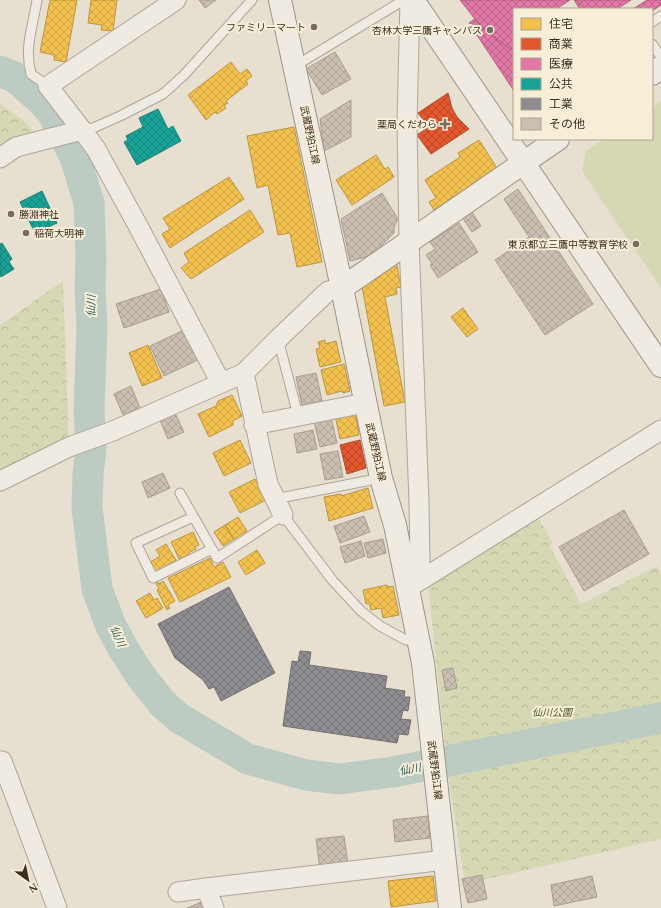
<svg xmlns="http://www.w3.org/2000/svg" width="661" height="908" font-family="'Times New Roman','Noto Sans JP',serif">
	<style>
		.grass { fill: #d6d7b3 }
		.park { fill: url(#park-crowns) }
		.homes { fill: url(#homes-cross-hatch); stroke: #bc9540 }
		.shops { fill: url(#shops-cross-hatch); stroke: #b24b2a }
		.health { fill: url(#health-cross-hatch); stroke: #b1617f }
		.public { fill: url(#public-cross-hatch); stroke: #228074 }
		.industry { fill: url(#industry-cross-hatch); stroke: #757070 }
		.lines { fill: none; stroke-linecap: round; stroke-linejoin: round }
		.river { stroke: #bcccc2; stroke-width: 31 }
		.building { fill: url(#building-cross-hatch); stroke: #a89c90 }
		.lane-casing { stroke: #ada599; stroke-width: 11 }
		.street-casing { stroke: #ada599; stroke-width: 21 }
		.secondary-casing { stroke: #9c958a; stroke-width: 24 }
		.lane { stroke: #efebe3; stroke-width: 9 }
		.street { stroke: #efebe3; stroke-width: 19 }
		.secondary { stroke: #efebe3; stroke-width: 22 }
		.poi-dot { fill: #786c5e; stroke: #f7eed8; stroke-width: 1.5 }
		.labels { text-anchor: middle; dominant-baseline: central; stroke-width: 4; stroke-linejoin: round; paint-order: stroke }
		.poi-label { font-size: 10px; fill: #3d2e20; stroke: #f7eed8; text-anchor: end }
		.street-label { font-size: 10px; fill: #3d2e20; stroke: #f7eed8 }
		.park-label { font-size: 10px; font-style: italic; fill: #4d5a26; stroke: #f7eed8 }
		.water-label { font-size: 11px; font-style: italic; fill: #2f5d5a; stroke: #f7eed8 }
	</style>
	<defs>
		<pattern id="park-crowns" width="20" height="18" patternUnits="userSpaceOnUse"><rect width="20" height="18" fill="#d6d7b3"/><path d="M2 6a3 3 0 1 1 6 0M12 15a3 3 0 1 1 6 0" fill="none" stroke="#b9b99a"/></pattern>
		<pattern id="homes-cross-hatch" width="8" height="8" patternUnits="userSpaceOnUse"><rect width="8" height="8" fill="#f2c14e"/><path d="M0 0l8 8M0 8l8-8" fill="none" stroke="#d0a644"/></pattern>
		<pattern id="shops-cross-hatch" width="8" height="8" patternUnits="userSpaceOnUse"><rect width="8" height="8" fill="#e4572e"/><path d="M0 0l8 8M0 8l8-8" fill="none" stroke="#ba4827"/></pattern>
		<pattern id="health-cross-hatch" width="8" height="8" patternUnits="userSpaceOnUse"><rect width="8" height="8" fill="#e377a8"/><path d="M0 0l8 8M0 8l8-8" fill="none" stroke="#b96288"/></pattern>
		<pattern id="public-cross-hatch" width="8" height="8" patternUnits="userSpaceOnUse"><rect width="8" height="8" fill="#17a398"/><path d="M0 0l8 8M0 8l8-8" fill="none" stroke="#16857c"/></pattern>
		<pattern id="industry-cross-hatch" width="8" height="8" patternUnits="userSpaceOnUse"><rect width="8" height="8" fill="#8d8d92"/><path d="M0 0l8 8M0 8l8-8" fill="none" stroke="#747477"/></pattern>
		<pattern id="building-cross-hatch" width="8" height="8" patternUnits="userSpaceOnUse"><rect width="8" height="8" fill="#cbbfb2"/><path d="M0 0l8 8M0 8l8-8" fill="none" stroke="#afa499"/></pattern>
	</defs>
	<rect width="100%" height="100%" fill="#e7e0d1"/>
	<path class="grass" d="M661 101V288L582 171 586 151 604 139H652V107Z"/>
	<path class="park" d="M0 104 23 120 35 134 0 154Z
		M63 281 69 447 0 481V325Z
		M536 514 552 542 550 547 581 604 657 566 661 575V839L465 884 448 774 428 583Z"/>
	<path class="homes" d="M50 0H77L66 62 54 60V55L40 52Z
		M91 0H117L113 31 101 30 102 25 88 23Z
		M231 62 240 74 247 69 252 76 246 81 248 84 226 101 228 103 224 105 226 108 217 114 215 112 206 120 188 95Z
		M294 127 322 262 297 267 290 233 278 235 268 185 257 188 247 136Z
		M479 140 497 168 434 210 429 202 436 198 425 180 460 157 458 153Z
		M376 155 385 169 388 167 394 177 352 205 336 180Z
		M229 177 244 199 170 248 162 234 170 229 163 218Z
		M250 210 264 232 191 279 181 268 189 262 184 253Z
		M396 260 401 287 396 288 397 294 385 297 405 402 384 406 361 281 380 277 378 271Z
		M463 308 478 329 467 337 451 317Z
		M325 340V344L336 341 341 362 320 367 316 349 320 348 318 342Z
		M148 345 162 378 142 386 129 353Z
		M344 364 350 391 343 393 342 391 327 395 321 370Z
		M232 395 242 416 233 421V425L209 437 198 414 216 406 218 401Z
		M350 413 356 417 359 435 340 439 335 415Z
		M240 440 251 463 224 476 213 453Z
		M255 479 266 500 240 513 229 492Z
		M368 488 373 508 329 521 324 497 341 494V496Z
		M238 517 247 531 234 539 225 525Z
		M225 525 234 539 223 546 214 532Z
		M193 532 199 545 195 547 196 549 188 553 189 555 179 559 171 542Z
		M166 544 176 560 155 573 149 563 160 556 156 550Z
		M257 550 265 563 246 575 238 562Z
		M210 558 214 567 223 562 231 577 180 602 168 578Z
		M163 581 175 601 168 605 170 608 167 610 157 590 159 589 156 583 158 582 159 584Z
		M387 585V587L393 586 399 615 383 618 381 608 371 610 369 603 366 604 363 590Z
		M150 593 154 600 157 598 163 608 146 618 136 601Z
		M433 876 436 901 391 907 388 881Z"/>
	<path class="shops" d="M448 93 452 108 457 117 469 129 431 154 417 135 429 127 418 113Z
		M360 440 366 468 347 474 340 445Z"/>
	<path class="health" d="M460 0H570L556 9H514V51L482 28Z
		M574 0H631L617 9H580Z
		M647 0H661V5L652 11V9H633Z
		M475 19 482 28 514 52V91L469 23Z"/>
	<path class="public" d="M158 109 168 129 173 126 181 141 137 165 124 142 128 140 126 136 143 127 139 118Z
		M42 191 57 223 35 233 20 202Z
		M2 243 12 259 9 262 14 269 1 277 0 275V244Z"/>
	<path class="industry" d="M229 587 275 673 221 701 214 687 209 689 203 680 175 658 158 624Z
		M300 651 311 652 309 665 387 676 385 688 405 691 404 697H410L408 711 403 710 401 719 411 720 408 735 399 734 397 743 283 726 292 661 298 662Z"/>
	<g class="lines">
		<path class="river" d="M0 71 16 78 43 102 52 112 75 157 89 203 91 259 90 289 92 328 89 410 91 448 88 475 87 507 97 589 111 626 124 650 140 675 162 703 179 718 248 759 306 775 339 779 393 772 661 718"/>
	</g>
	<path class="building" d="M199 0H216L205 8Z
		M335 52 351 79 322 95 306 69Z
		M351 100V137L324 151 320 119Z
		M518 189 593 304 545 335 495 260 529 237 504 199Z
		M382 193 398 219 394 227V233L376 251 366 257 350 261 341 219Z
		M471 211 481 226 472 232 462 217Z
		M459 223 478 252 438 278 430 265 432 264 426 255 435 249 430 242Z
		M161 289 169 312 124 328 116 304Z
		M184 330 198 360 164 376 150 346Z
		M316 373 322 401 302 405 296 377Z
		M131 386 140 408 123 415 114 394Z
		M175 413 184 432 168 439 160 420Z
		M331 417 337 443 320 447 314 421Z
		M313 430 317 449 297 453 294 434Z
		M338 451 343 477 325 480 320 454Z
		M163 473 170 488 148 498 142 482Z
		M624 510 649 554 584 591 559 547Z
		M364 516 370 532 340 543 334 526Z
		M383 539 386 553 368 558 364 543Z
		M361 541 365 556 345 563 340 547Z
		M453 668 457 688 446 691 442 670Z
		M428 816 430 838 395 842 393 820Z
		M344 836 348 865 320 869 316 839Z
		M482 875 487 899 468 903 462 879Z
		M592 876 597 897 554 906 551 885Z
		M204 901 207 908H187Z"/>
	<g class="lines">
		<g class="lane-casing">
			<path id="lane" d="M37 0C33 26 24 47 31 74L48 86
				M652 22 661 16
				M652 44 661 57
				M295 66 404 0
				M82 130 93 128 120 116 163 94 184 75 252 0
				M278 339 298 415
				M180 493 217 558 283 515 333 581 361 611 380 626 406 640H419
				M275 499 381 478
				M193 517 136 543 153 578 212 549"/>
		</g>
		<g class="street-casing">
			<path id="street" d="M176 0 48 86 82 130 96 149 137 224 221 383
				M0 158 16 147 82 130
				M244 373 268 484 283 515
				M254 425 365 403
				M0 481 69 447 113 431 244 373 278 339 328 291 342 288
				M408 588 420 565 419 502 409 241 407 122 410 0
				M408 588 661 430
				M0 761H2L57 908
				M178 892 206 888
				M214 908 206 888 445 860"/>
		</g>
		<g class="secondary-casing">
			<path id="secondary" d="M280 0 342 288 381 478 395 525 423 663 450 908
				M413 0 661 366
				M652 74 661 67
				M342 288 558 139"/>
		</g>
		<use href="#lane" class="lane"/>
		<use href="#street" class="street"/>
		<use href="#secondary" class="secondary"/>
	</g>
	<g class="poi-dot">
		<circle cx="314" cy="27" r="4"/>
		<circle cx="490" cy="30" r="4"/>
		<path d="M443 118h4v4h4v4h-4v4h-4v-4h-4v-4h4z"/>
		<circle cx="11" cy="214" r="4"/>
		<circle cx="26" cy="233" r="4"/>
		<circle cx="636" cy="244" r="4"/>
	</g>
	<g class="labels">
		<g class="poi-label">
			<text x="306" y="27">ファミリーマート</text>
			<text x="482" y="30">杏林大学三鷹キャンパス</text>
			<text x="437" y="124">薬局くだわら</text>
			<text x="19" y="214" text-anchor="start">勝淵神社</text>
			<text x="34" y="233" text-anchor="start">稲荷大明神</text>
			<text x="628" y="244">東京都立三鷹中等教育学校</text>
		</g>
		<g class="street-label">
			<text transform="translate(310 135) rotate(78)">武蔵野狛江線</text>
			<text transform="translate(376 452) rotate(77)">武蔵野狛江線</text>
			<text transform="translate(435 770) rotate(83)">武蔵野狛江線</text>
		</g>
		<g class="park-label">
			<text x="552" y="712">仙川公園</text>
		</g>
		<g class="water-label">
			<text transform="translate(91 306) rotate(-89)">仙川</text>
			<text transform="translate(118 636) rotate(65)">仙川</text>
			<text transform="translate(410 769) rotate(-11)">仙川</text>
		</g>
	</g>
	<rect x="513" y="8" width="140" height="132" fill="#f7eed8" stroke="#ada18e"/>
	<rect x="521" y="18" width="20" height="12" fill="#f2c14e" stroke="#ada18e"/>
	<text x="549" y="28" font-size="12" fill="#3d2e20">住宅</text>
	<rect x="521" y="38" width="20" height="12" fill="#e4572e" stroke="#ada18e"/>
	<text x="549" y="48" font-size="12" fill="#3d2e20">商業</text>
	<rect x="521" y="58" width="20" height="12" fill="#e377a8" stroke="#ada18e"/>
	<text x="549" y="68" font-size="12" fill="#3d2e20">医療</text>
	<rect x="521" y="78" width="20" height="12" fill="#17a398" stroke="#ada18e"/>
	<text x="549" y="88" font-size="12" fill="#3d2e20">公共</text>
	<rect x="521" y="98" width="20" height="12" fill="#8d8d92" stroke="#ada18e"/>
	<text x="549" y="108" font-size="12" fill="#3d2e20">工業</text>
	<rect x="521" y="118" width="20" height="12" fill="#cbbfb2" stroke="#ada18e"/>
	<text x="549" y="128" font-size="12" fill="#3d2e20">その他</text>
	<g transform="translate(28 880) rotate(147)" stroke="#f7eed8" stroke-width="3" paint-order="stroke">
	<path d="M0-3L7 15L0 10L-7 15Z" fill="#3d2e20"/>
	<text y="-6" font-size="11" font-weight="bold" text-anchor="middle" fill="#3d2e20">N</text>
	</g>
</svg>
